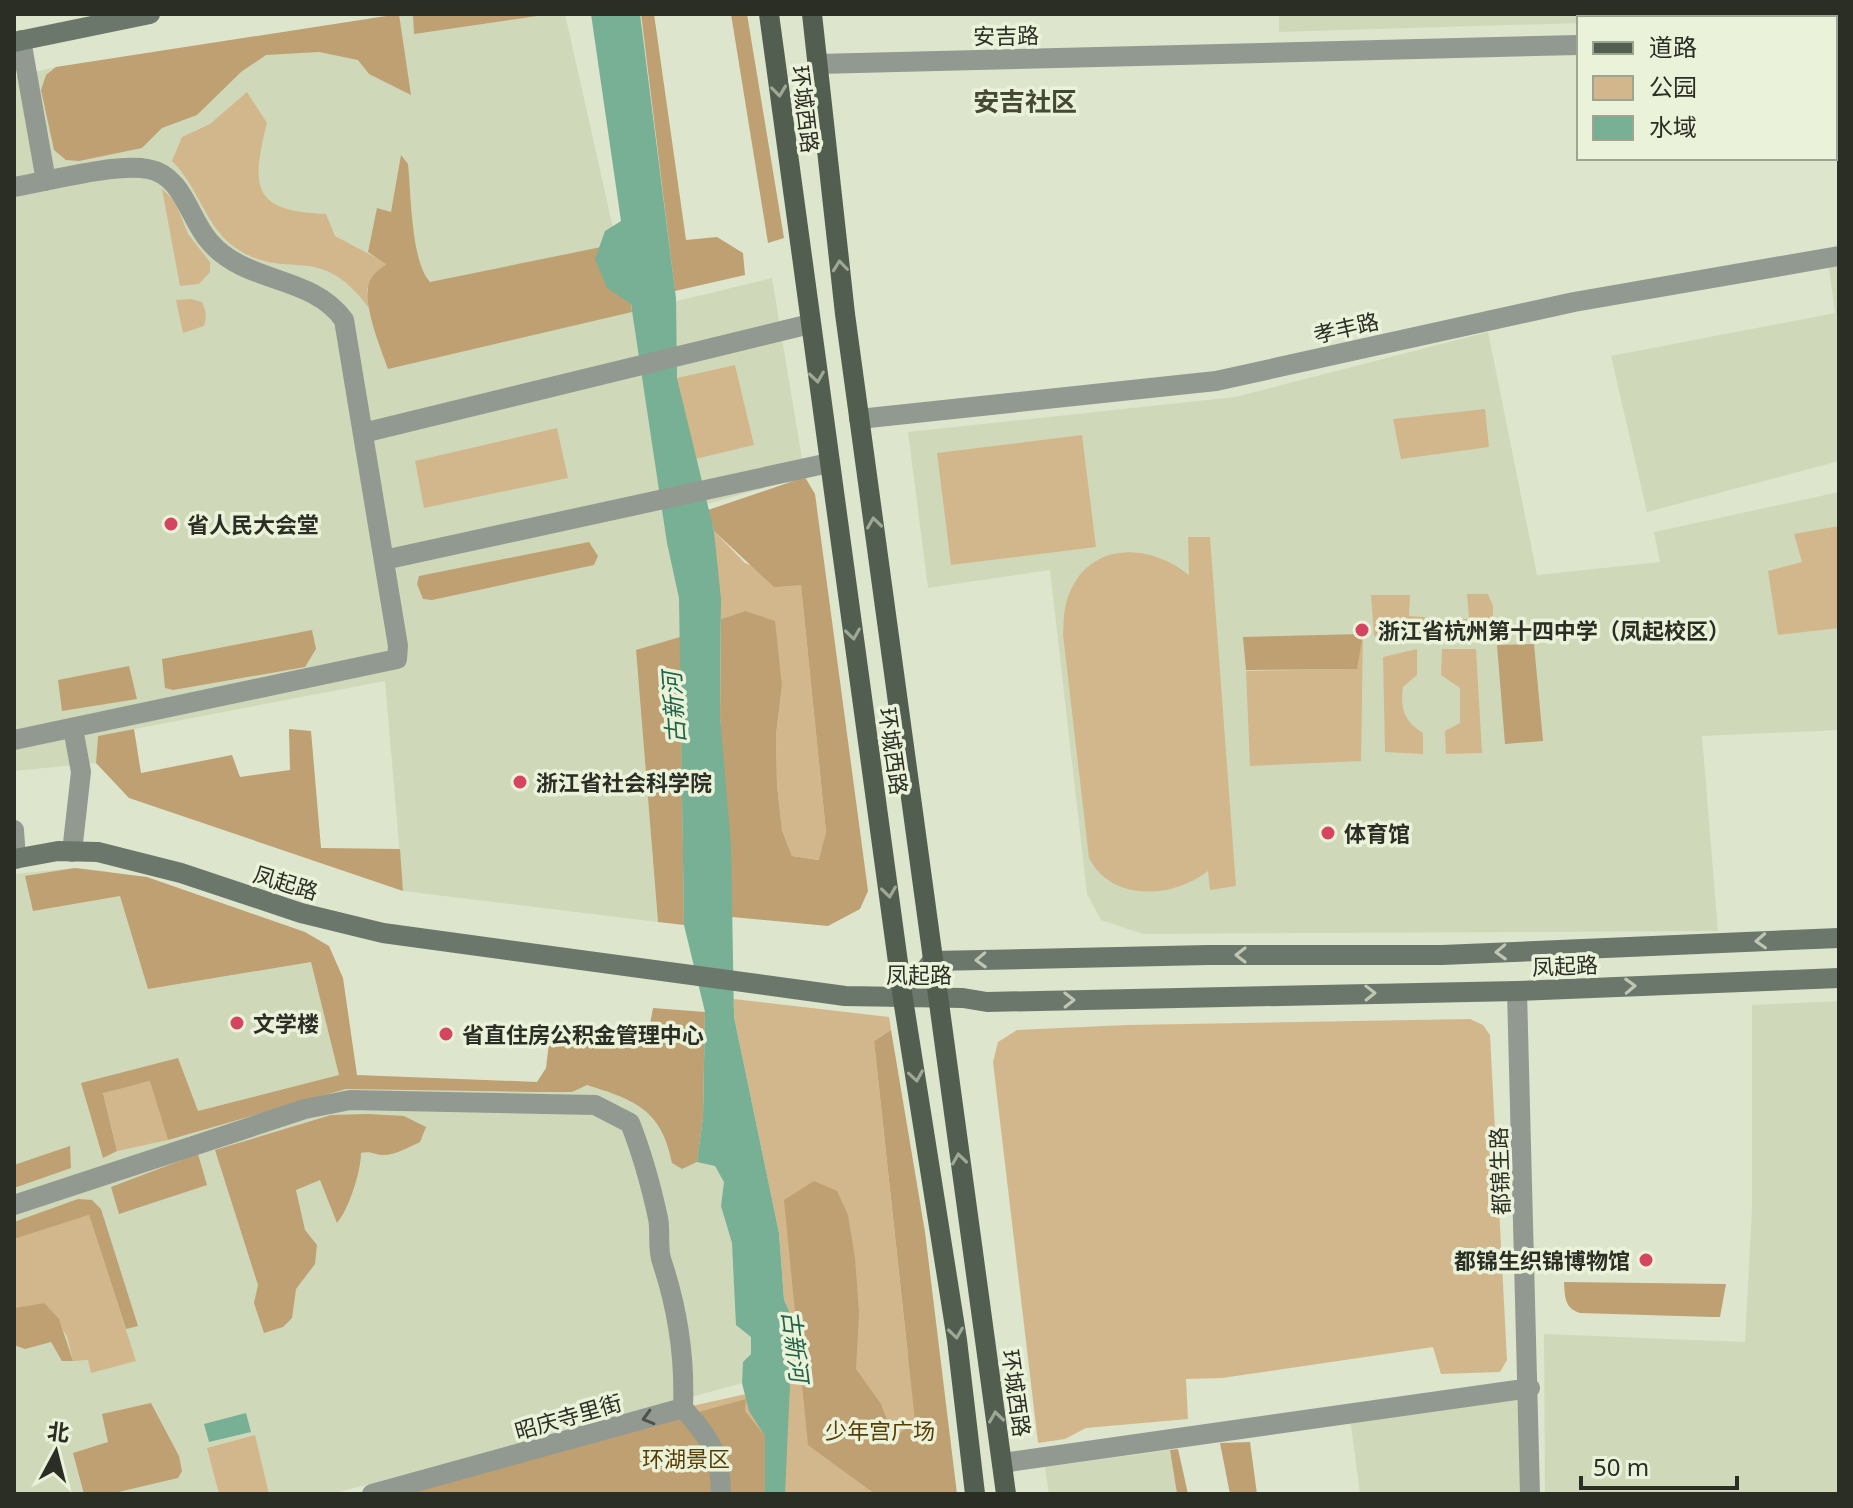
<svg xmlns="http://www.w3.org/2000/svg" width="1853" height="1508" font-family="'Noto Sans','Noto Sans SC',sans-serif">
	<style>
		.built { fill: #d0d8ba }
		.green { fill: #d3b78c }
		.forest { fill: #bea072 }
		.water { fill: #77b094 }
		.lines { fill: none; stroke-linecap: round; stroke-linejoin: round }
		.street { stroke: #929991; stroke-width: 20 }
		.secondary { stroke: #6c776b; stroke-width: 20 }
		.primary { stroke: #525e50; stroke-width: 20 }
		.oneway { stroke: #9ea895 }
		.oneway2 { stroke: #bfc7b3 }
		.oneway3 { stroke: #4f534b }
		.poi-dot { fill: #d5455f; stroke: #ebf2da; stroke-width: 3 }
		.labels { text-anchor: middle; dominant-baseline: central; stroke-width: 7; stroke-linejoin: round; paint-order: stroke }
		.street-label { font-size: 22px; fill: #2b2e25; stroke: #ebf2da }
		.poi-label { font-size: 22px; font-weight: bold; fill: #2b2e25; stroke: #ebf2da; text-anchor: start }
		.park-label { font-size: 22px; fill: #5a3c00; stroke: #ebf2da }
		.water-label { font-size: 24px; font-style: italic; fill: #206348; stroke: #ebf2da }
		.quarter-label { font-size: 26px; font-weight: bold; fill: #444936; stroke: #ebf2da }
	</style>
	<rect width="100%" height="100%" fill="#dee5cd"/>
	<path class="built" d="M399 14H565L632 312 772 278 805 477 674 513 693 622 680 625V637L636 651 658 922 403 891 385 681 98 736 96 763 14 771V77L56 67 383 32 407 82Z
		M1279 14H1622V18H1579V23L1279 32Z
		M1839 266V461L1647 512 1611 356 1835 313 1829 268Z
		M1488 332 1537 575 1660 562 1654 532 1839 492V730L1702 736 1718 931 1143 934 1101 920 1087 894 1050 570 928 588 908 432 1235 397Z
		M75 868 107 871 321 948 353 1083 553 1084 602 1077 716 1107 761 1378 332 1494H14V874Z
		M1839 1001V1494H1545L1544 1334 1745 1342 1752 1208V1005Z
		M1525 1396V1494H1360L1350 1418Z
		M1170 1450 1177 1494H1049L1045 1467Z"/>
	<path class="green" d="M247 92 267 123C250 190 254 211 326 214L335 236 386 263 367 289 369 308C318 238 286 285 233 246 206 226 197 185 172 161L182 137 210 124Z
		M162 189 175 201 188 234 210 262V272L199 284 180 286Z
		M191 299 202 302C206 311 207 316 204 326L183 333 176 300Z
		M735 365 754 445 695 459 677 378Z
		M1485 409 1489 447 1401 459 1393 419Z
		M557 428 568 478 424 508 415 461Z
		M1082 435 1096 547 951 565 937 453Z
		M1839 526V628L1778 635 1768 571 1802 562 1794 534Z
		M714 531 745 563 801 584 826 832 820 860 792 856 782 830 777 785 776 735 782 686 745 611 721 619Z
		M1188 537H1210L1236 886 1210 890 1208 871C1174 898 1112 903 1089 858L1063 635C1064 625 1063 614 1066 604 1082 542 1146 540 1189 575Z
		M1467 594H1488L1493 606V634L1452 635V619H1469Z
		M1371 595H1410L1409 616 1425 617 1423 633 1374 636Z
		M1363 634 1361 761 1250 766 1246 671 1356 669Z
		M1417 649V675L1403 687C1400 709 1404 721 1423 733V754L1385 752 1383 657Z
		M1442 649H1476L1482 753 1446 754 1445 731 1460 723V688L1441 675Z
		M734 999 889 1017 891 1030 874 1041 908 1357 957 1494H372L683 1408 791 1384 793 1319 784 1300 779 1233 734 1017Z
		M1470 1019 1483 1025 1490 1035 1507 1360 1500 1372 1441 1374 1433 1347 1222 1378 1186 1379 1188 1419 1086 1428 1065 1439 1038 1443 993 1062 998 1042 1017 1030 1127 1025Z
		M151 1081 168 1140 117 1151 103 1092Z
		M89 1215 136 1361 91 1373 88 1360 73 1361 67 1336 44 1303 14 1308V1239Z
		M255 1435 269 1494H219L207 1448Z"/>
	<path class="forest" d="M399 14 411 95 369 74 358 60 319 52 266 55 241 72 197 115 162 128 142 148 79 161 66 160 54 150 41 90 46 75 56 67Z
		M413 14H551L414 34Z
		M641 14H654L686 240 717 237 743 253 745 275 675 291Z
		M731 14H747L784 238 768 243Z
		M401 155 408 164C411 192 411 262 430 282L616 244 623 249 632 312 388 369C381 348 358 296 372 277 375 272 382 268 386 264L368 252 377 208 391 212Z
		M805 477 815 494 868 891 860 909 828 926 732 917 720 716 721 619 745 611 775 621 782 686 776 735 777 785 782 830 792 856 819 860 826 832 801 585 774 587 714 531 708 510Z
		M589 542 598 556 594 565 432 600 423 599 417 584 419 576Z
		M312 630 316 649 305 667 173 690 165 688 162 659Z
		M1363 634 1357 669 1246 670 1243 637Z
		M680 637 684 925 658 922 636 650Z
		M1534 644 1543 741 1505 744 1497 645Z
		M129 666 137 699 62 711 58 680Z
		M134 729 141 773 232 755 240 777 290 770 289 729 311 731 321 848 400 849 403 891 129 798 96 763 98 736Z
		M75 868 147 877 305 932 329 946 343 978 357 1075 537 1082 546 1068 549 1043 648 1035 653 1008 705 1012 703 1117 697 1162 682 1169 672 1163C662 1110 635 1100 587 1085L572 1092H537L346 1089 168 1140 150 1081 103 1093 117 1151 103 1158 81 1083 178 1058 198 1111 339 1075 311 962 148 989 120 896 33 911 25 876Z
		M891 1030 925 1232 957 1494H875L808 1445 784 1200 814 1181 837 1191 848 1215 855 1258 859 1312 856 1369 881 1404 894 1438 915 1421 874 1041Z
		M368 1114 404 1116 426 1127 420 1142C409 1147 394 1156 381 1155 373 1154 371 1151 361 1153 361 1171 349 1209 337 1223L320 1180 296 1190 305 1230 317 1245 315 1264 296 1289 292 1318 283 1327 264 1333 254 1303 258 1285 215 1150 331 1115Z
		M70 1146 71 1168 14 1188V1165Z
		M198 1154 207 1185 119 1214 111 1187Z
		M78 1199 92 1200 101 1209 138 1326 126 1329 89 1215 14 1239V1222Z
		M1564 1282 1726 1284 1720 1317H1712L1580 1313C1564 1308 1565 1296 1564 1282Z
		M44 1303 59 1319 73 1361H62L51 1342 25 1349 14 1345V1308Z
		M746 1399 745 1411 765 1436V1494H402Z
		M151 1403 179 1456 182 1471 178 1478 110 1494H84L73 1453 108 1442 102 1414Z
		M1250 1442 1257 1494H1230L1220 1443Z
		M1178 1449 1188 1494H1177L1170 1450Z"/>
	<path class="water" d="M591 14H640L676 298 677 378 714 531 721 599 720 716 731 845 734 1017 779 1233 784 1300 793 1319 785 1494H765V1436L749 1411 742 1383 743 1362 751 1354V1337L736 1325 732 1243 721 1206 724 1182 715 1166 697 1162 703 1117 705 1012 684 925 679 598 667 543 631 304 607 288 595 259 605 231 621 221Z
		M246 1413 251 1432 209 1442 204 1424Z"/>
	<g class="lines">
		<path class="street" d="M21 40 46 181
			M1835 44H1839
			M817 64 1579 45
			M14 187C49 181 115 163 148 169 183 175 189 218 209 241 246 285 311 274 344 320L398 646 397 659 14 740
			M859 419 1216 381 1574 302 1839 256
			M363 433 810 324
			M384 560 829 463
			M14 830 16 859
			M72 852 81 772 73 728
			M1517 991 1530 1494
			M14 1205 305 1109 350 1100 595 1105 630 1123C642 1153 651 1186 658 1218 661 1232 657 1249 662 1262 677 1307 685 1359 683 1408
			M1002 1463 1530 1388
			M372 1494 683 1408C709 1438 721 1453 721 1494"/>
		<path class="secondary" d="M14 42 150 14
			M14 859 58 851 98 852 181 873 301 913 383 933 845 996 963 998 987 1002 1517 991 1839 978
			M903 999 932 961 1208 955H1442L1839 938"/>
		<path class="primary" d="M769 14 903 999 957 1340 975 1494
			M812 14 845 314 1006 1494"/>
	</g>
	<defs><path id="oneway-chevron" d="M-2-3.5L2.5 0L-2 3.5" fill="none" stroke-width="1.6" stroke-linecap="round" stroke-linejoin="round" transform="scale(2)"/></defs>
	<g class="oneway">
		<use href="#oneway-chevron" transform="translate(779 91) rotate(83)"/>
		<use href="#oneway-chevron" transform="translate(840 266) rotate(-96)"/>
		<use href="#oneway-chevron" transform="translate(817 377) rotate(82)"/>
		<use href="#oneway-chevron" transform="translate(874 523) rotate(-98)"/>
		<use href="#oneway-chevron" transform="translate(853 634) rotate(82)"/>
		<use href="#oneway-chevron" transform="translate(889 892) rotate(82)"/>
		<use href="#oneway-chevron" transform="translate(916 1076) rotate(81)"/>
		<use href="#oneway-chevron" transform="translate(959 1159) rotate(-98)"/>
		<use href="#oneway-chevron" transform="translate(956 1333) rotate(82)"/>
		<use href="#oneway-chevron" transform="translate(996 1417) rotate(-98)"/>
	</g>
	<g class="oneway2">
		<use href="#oneway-chevron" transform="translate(1761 941) rotate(177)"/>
		<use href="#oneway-chevron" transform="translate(1501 952) rotate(178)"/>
		<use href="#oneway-chevron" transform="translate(1241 955) rotate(180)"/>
		<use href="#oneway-chevron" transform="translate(981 960) rotate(178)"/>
		<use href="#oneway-chevron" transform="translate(1630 986) rotate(-2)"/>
		<use href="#oneway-chevron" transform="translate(1370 993) rotate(-1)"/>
		<use href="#oneway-chevron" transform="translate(1069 1000) rotate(-1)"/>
	</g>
	<use class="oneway3" href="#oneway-chevron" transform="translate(648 1418) rotate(164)"/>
	<g class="poi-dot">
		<circle cx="171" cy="524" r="8"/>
		<circle cx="1362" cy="630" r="8"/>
		<circle cx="520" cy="782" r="8"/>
		<circle cx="1328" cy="833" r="8"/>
		<circle cx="237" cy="1023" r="8"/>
		<circle cx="446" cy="1034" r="8"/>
		<circle cx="1646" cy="1260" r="8"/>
	</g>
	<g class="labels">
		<g class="street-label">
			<text transform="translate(1006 35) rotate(-1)">安吉路</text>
			<text transform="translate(806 109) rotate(83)">环城西路</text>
			<text transform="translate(1346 327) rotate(-13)">孝丰路</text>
			<text transform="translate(894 751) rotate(82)">环城西路</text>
			<text transform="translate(286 882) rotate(17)">凤起路</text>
			<text transform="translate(1565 965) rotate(-2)">凤起路</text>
			<text x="919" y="974">凤起路</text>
			<text transform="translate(1499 1171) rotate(-92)">都锦生路</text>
			<text transform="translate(1017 1393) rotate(82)">环城西路</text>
			<text transform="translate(568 1416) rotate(-16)">昭庆寺里街</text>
		</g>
		<g class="poi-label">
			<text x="187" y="524">省人民大会堂</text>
			<text x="1378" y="630">浙江省杭州第十四中学（凤起校区）</text>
			<text x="536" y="782">浙江省社会科学院</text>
			<text x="1344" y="833">体育馆</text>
			<text x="253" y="1023">文学楼</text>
			<text x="462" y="1034">省直住房公积金管理中心</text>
			<text x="1630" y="1260" text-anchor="end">都锦生织锦博物馆</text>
		</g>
		<g class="park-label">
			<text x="880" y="1430">少年宫广场</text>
			<text x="686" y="1458">环湖景区</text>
		</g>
		<g class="water-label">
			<text transform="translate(673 708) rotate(-94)">古新河</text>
			<text transform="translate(796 1346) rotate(83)">古新河</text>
		</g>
		<g class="quarter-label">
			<text x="1025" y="101">安吉社区</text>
		</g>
	</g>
	<rect width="1853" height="1508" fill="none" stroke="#2b2e25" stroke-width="32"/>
	<rect x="1577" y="16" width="260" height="144" fill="#ebf2da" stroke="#9ea492" stroke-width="2"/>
	<rect x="1593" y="42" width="40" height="12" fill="#525e50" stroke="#9ea492" stroke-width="2"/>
	<text x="1649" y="56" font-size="24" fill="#2b2e25">道路</text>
	<rect x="1593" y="76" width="40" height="24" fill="#d3b78c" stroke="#9ea492" stroke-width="2"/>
	<text x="1649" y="96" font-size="24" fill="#2b2e25">公园</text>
	<rect x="1593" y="116" width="40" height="24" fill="#77b094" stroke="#9ea492" stroke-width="2"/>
	<text x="1649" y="136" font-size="24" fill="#2b2e25">水域</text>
	<g transform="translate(56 1452) rotate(7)" stroke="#ebf2da" stroke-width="6" paint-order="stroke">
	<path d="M0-6L14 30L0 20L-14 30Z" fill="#2b2e25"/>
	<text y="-12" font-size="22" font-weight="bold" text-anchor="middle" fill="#2b2e25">北</text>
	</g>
	<path d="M1581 1476v12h156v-12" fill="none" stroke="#2b2e25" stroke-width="4"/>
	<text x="1593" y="1476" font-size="24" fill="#2b2e25" stroke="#ebf2da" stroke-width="6" paint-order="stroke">50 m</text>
</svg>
